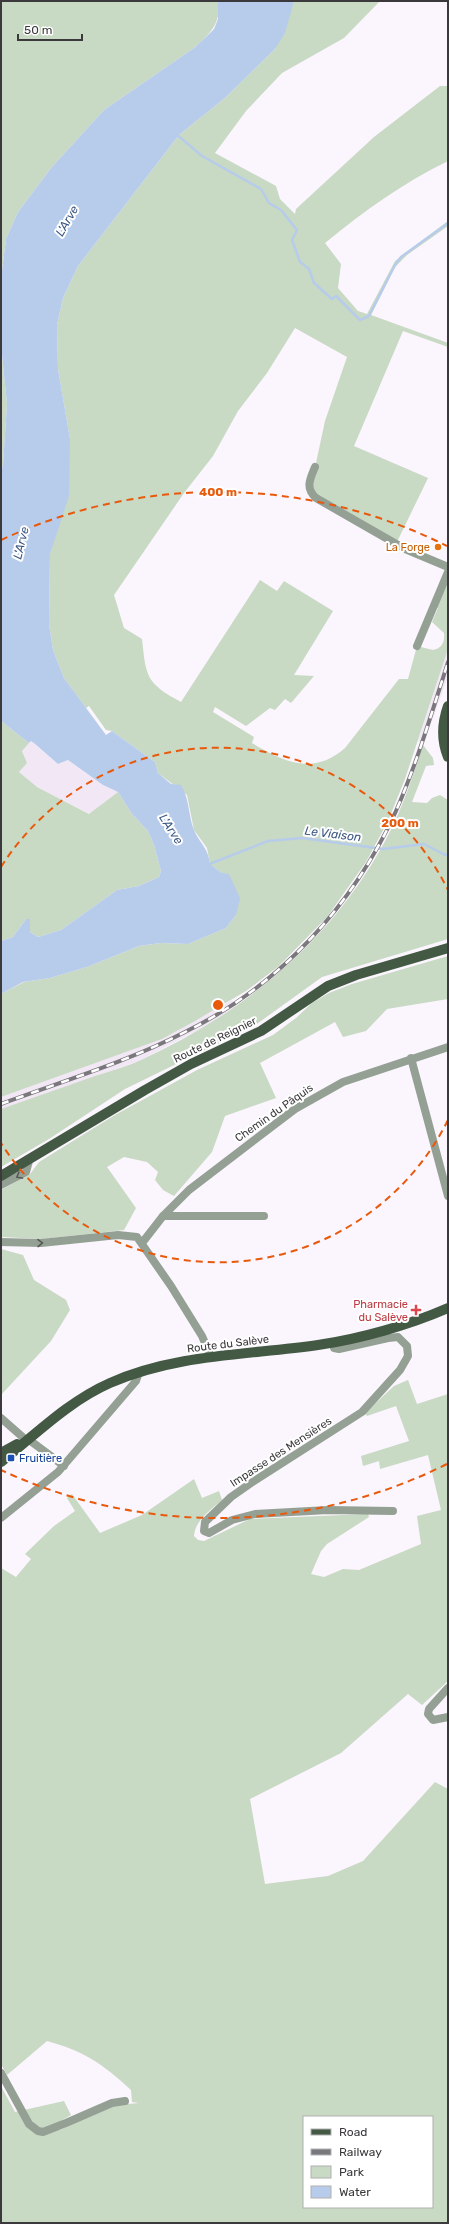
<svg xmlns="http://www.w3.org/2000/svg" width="449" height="2224" font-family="Rubik,sans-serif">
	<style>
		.built { fill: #f2e7f5 }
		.green { fill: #c8d9c4; fill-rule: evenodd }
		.water { fill: #b7cceb }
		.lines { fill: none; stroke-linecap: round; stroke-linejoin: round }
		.stream { stroke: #b7cceb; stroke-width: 2.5 }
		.minor { stroke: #94a094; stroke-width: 8 }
		.major { stroke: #435944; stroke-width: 10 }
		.rail-casing { stroke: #7b787d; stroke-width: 4 }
		.rail { stroke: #fff; stroke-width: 2.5; stroke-dasharray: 8; stroke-linecap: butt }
		.oneway { stroke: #565856 }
		.ring { fill: none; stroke: #e8590c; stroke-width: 2; stroke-dasharray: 7 5 }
		.food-dot { fill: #e8710a; stroke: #fff; stroke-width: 1.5 }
		.health-dot { fill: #e0444e; stroke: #fff; stroke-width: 1.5 }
		.transit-dot { fill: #1a4fb4; stroke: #fff; stroke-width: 1.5 }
		.labels { text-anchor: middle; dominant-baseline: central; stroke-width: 4; stroke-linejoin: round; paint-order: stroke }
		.food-label { font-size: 11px; fill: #c56008; stroke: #fff; text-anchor: end }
		.street-label { font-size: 11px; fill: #3b393c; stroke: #fff }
		.health-label { font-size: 11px; fill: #be3a42; stroke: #fff; text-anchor: end }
		.transit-label { font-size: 11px; fill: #164399; stroke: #fff; text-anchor: start }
		.water-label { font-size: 12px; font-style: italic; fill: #3b5783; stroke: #fff }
		.centre { fill: #e8590c; stroke: #fff; stroke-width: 2 }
		.ring-label { font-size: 12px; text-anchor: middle; font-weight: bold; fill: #e8590c; stroke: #fff; stroke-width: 4; stroke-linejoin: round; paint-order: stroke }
	</style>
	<rect width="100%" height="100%" fill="#fbf5fd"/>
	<path class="built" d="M448 649V677L423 745 418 741Z
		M31 741 58 764 68 760 103 785 118 792 90 814 37 787 19 772 27 763 22 751Z
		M232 1000 236 1006 211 1023 139 1061 1 1109V1097L162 1039Z"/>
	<path class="green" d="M1 1H218C222 23 209 35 194 48L104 110 51 168 18 212 6 239 1 278Z
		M294 1H380L344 38 282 73 246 111 215 153 276 186 280 199 295 214 296 209 374 137 440 86H448V161C403 183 364 211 325 243L341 264 338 288 358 311 367 314 395 261 448 221V226L407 255 395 267 371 315 448 343V347L403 331 354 446 428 478 396 544 310 491 325 421 347 357 295 328 267 373 238 411 213 456 184 493 114 595 124 628 142 639C146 677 146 683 181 702L260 580 277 591 284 581 333 611 294 675 314 676 291 703 285 699 275 710 270 708 246 726 215 707 213 712 254 737 252 743C284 762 313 776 345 748L399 679H408L417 646 433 650C442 648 445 642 444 633L432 622 438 608 433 607 448 574V649L405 779 388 821 366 862 327 917 279 966 246 991 195 1021 162 1039 1 1097V994L24 982 50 978 87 967 139 946 161 943 188 944 226 928 236 915 222 873 210 864 207 848 194 830 187 795 158 773 155 762 112 731 106 730 89 706 86 708 64 678 53 650 49 624 50 554 56 531 70 439 58 369 57 325 63 298 78 266 179 135 226 97 275 49Z
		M1 346 7 404 3 464 1 472Z
		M1 721 29 743 22 751 27 763 19 772 37 787 89 814 118 792 132 814 148 831 154 845 161 871 159 877 139 886 117 890 61 930 38 937 30 932V919H26L13 937 1 941Z
		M423 745 433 758 434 765 426 766 412 802 427 803 432 798 440 795 448 800V939L322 977 254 1026 125 1089 49 1139 1 1167V1109C32 1098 64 1087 95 1076 110 1071 126 1067 141 1060 242 1014 330 942 384 843 401 812 412 779 423 745Z
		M448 956V999L387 1009 366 1031 343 1037 335 1022 260 1063 276 1098 225 1116 212 1152 174 1196 163 1190 155 1180 158 1172 147 1162 124 1157 107 1167 136 1208 124 1230 42 1239 1 1237V1190L30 1174 39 1162 115 1115 197 1070 273 1035 296 1018 312 1003 329 993 352 984Z
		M1 1249 23 1255 34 1280 66 1300 70 1310 51 1341 1 1395Z
		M408 1380 417 1404 448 1394V1681L422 1705 408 1694 341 1753 250 1799 265 1884 328 1876 363 1861 435 1782 448 1789V2223H1V2086L15 2112 64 2101 71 2115 59 2122 60 2130 117 2105 139 2103 132 2102 131 2090C103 2064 84 2051 47 2041L7 2075 1 2064V1568L16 1577 31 1559 25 1554 54 1526 75 1511 67 1498 72 1494 100 1533 142 1515 194 1479 202 1498 219 1491 222 1500C211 1510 195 1520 194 1536L198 1540 204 1541 250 1519 368 1514 369 1517 327 1544 321 1551 311 1574 324 1577 343 1569 359 1570 421 1544 417 1516 441 1510 428 1455 380 1469 379 1461 363 1466 361 1456 409 1441 396 1406 367 1416 365 1413 394 1386ZM304 2117H432V2207H304Z"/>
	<path class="water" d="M218 1H294L285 33 275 49 226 97 179 135 78 266 63 298 57 325 58 369 70 439 69 496 50 554 49 624 53 650 64 678 106 735 112 731 155 762 158 773 171 784 181 785C190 800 188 815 194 830 200 844 208 847 210 864L222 873 229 874 240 898 236 915 226 928 188 944 161 943 139 946 87 967 50 978 23 982 1 994V941L13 937 26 919H30V932L38 937 61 930 117 890 139 886 159 877 161 871 154 845 148 831 132 814 118 792 103 785 68 760 58 764 35 744 31 741 29 743 1 721V472L3 464 7 404 1 346V278L6 239 18 212 51 168 104 110 194 48 206 37 214 29 218 19Z"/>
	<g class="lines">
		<path class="stream" d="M176 134 202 156 261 189 269 203 281 210 297 230 292 240 300 262 309 269 314 283 332 299 336 296 360 320 369 316 395 265 401 257 448 223
			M207 865 268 841 302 838 383 849 424 844 445 855 448 854"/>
		<path class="minor" d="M315 467C310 479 305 488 316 498L405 549 448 567
			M417 646 448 572
			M411 1058 448 1196
			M1 1185 26 1172 29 1161
			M163 1216H264
			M1 1242 41 1243 118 1235 137 1237 171 1286 202 1336 211 1357
			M142 1243 163 1216 189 1190 295 1109 343 1082 448 1047
			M333 1342 334 1348 339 1349 388 1338 398 1337 407 1346 408 1356 400 1370 362 1412 251 1483 231 1497 205 1522 204 1531 209 1533 232 1520 255 1514 328 1510 393 1511
			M1 1418 26 1440
			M28 1439 64 1466
			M1 1518 58 1472 136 1381 139 1372
			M448 1688 429 1709 428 1714 433 1720 448 1717
			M1 2073 29 2124 38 2131 43 2132 66 2123 112 2103 125 2101"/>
		<path class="major" d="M448 706C442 723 441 740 448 757
			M1 1176 145 1090 191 1064 261 1031 328 986 356 975 448 948
			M1 1453 17 1444
			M1 1462C36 1434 69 1401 110 1383 175 1354 248 1355 318 1345 360 1339 409 1325 448 1308"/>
		<g class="rail-casing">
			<path id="rail" d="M1 1104C63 1081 127 1062 185 1032 279 986 353 906 396 811 417 763 432 712 448 662"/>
		</g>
		<use href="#rail" class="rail"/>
	</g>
	<defs><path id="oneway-chevron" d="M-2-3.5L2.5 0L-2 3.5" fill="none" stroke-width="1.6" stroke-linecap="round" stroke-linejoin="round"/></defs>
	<g class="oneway">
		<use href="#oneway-chevron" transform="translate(19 1176) rotate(150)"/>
		<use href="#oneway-chevron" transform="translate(40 1243) rotate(-1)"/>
	</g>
	<g class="ring">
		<path d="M448 1120A257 257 0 0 1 1 1143M1 867A257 257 0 0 1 448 890"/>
		<path d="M447 1464A513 513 0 0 1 1 1470M1 540A513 513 0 0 1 447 546"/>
	</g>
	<circle class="food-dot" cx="438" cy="547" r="4"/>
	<path class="health-dot" d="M414 1304h4v4h4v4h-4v4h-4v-4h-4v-4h4z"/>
	<rect class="transit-dot" x="7" y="1454" width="8" height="8" rx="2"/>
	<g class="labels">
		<g class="food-label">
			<text x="430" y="547">La Forge</text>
		</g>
		<g class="street-label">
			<text transform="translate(215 1040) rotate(-26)">Route de Reignier</text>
			<text transform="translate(274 1113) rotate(-35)">Chemin du Pâquis</text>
			<text transform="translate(228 1344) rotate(-7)">Route du Salève</text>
			<text transform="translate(281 1452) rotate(-33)">Impasse des Mensières</text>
		</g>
		<g class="health-label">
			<text x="408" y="1304">Pharmacie<tspan x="408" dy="13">du Salève</tspan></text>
		</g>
		<g class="transit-label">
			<text x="19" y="1458">Fruitière</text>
		</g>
		<g class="water-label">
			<text transform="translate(67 221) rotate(-60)">L'Arve</text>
			<text transform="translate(21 543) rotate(-76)">L'Arve</text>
			<text transform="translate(171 829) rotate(57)">L'Arve</text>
			<text transform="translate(333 834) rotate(7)">Le Viaison</text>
		</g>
	</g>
	<circle cx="218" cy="1005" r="6" class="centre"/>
	<g class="ring-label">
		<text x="218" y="496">400 m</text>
		<text x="400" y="827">200 m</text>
	</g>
	<rect width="449" height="2224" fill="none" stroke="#3b393c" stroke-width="4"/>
	<rect x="303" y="2116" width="130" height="92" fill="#ffffff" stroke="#b1b0b1"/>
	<rect x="311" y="2129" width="20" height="6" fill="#435944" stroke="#b1b0b1"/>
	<text x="339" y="2136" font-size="12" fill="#3b393c">Road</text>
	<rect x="311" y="2149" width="20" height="6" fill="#7b787d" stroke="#b1b0b1"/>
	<text x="339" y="2156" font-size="12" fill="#3b393c">Railway</text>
	<rect x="311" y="2166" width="20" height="12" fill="#c8d9c4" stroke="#b1b0b1"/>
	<text x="339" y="2176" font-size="12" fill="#3b393c">Park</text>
	<rect x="311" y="2186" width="20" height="12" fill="#b7cceb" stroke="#b1b0b1"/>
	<text x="339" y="2196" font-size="12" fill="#3b393c">Water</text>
	<path d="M18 34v6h64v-6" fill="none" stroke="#3b393c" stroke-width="2"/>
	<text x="24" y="34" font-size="12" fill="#3b393c" stroke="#ffffff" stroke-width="3" paint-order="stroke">50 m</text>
</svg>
